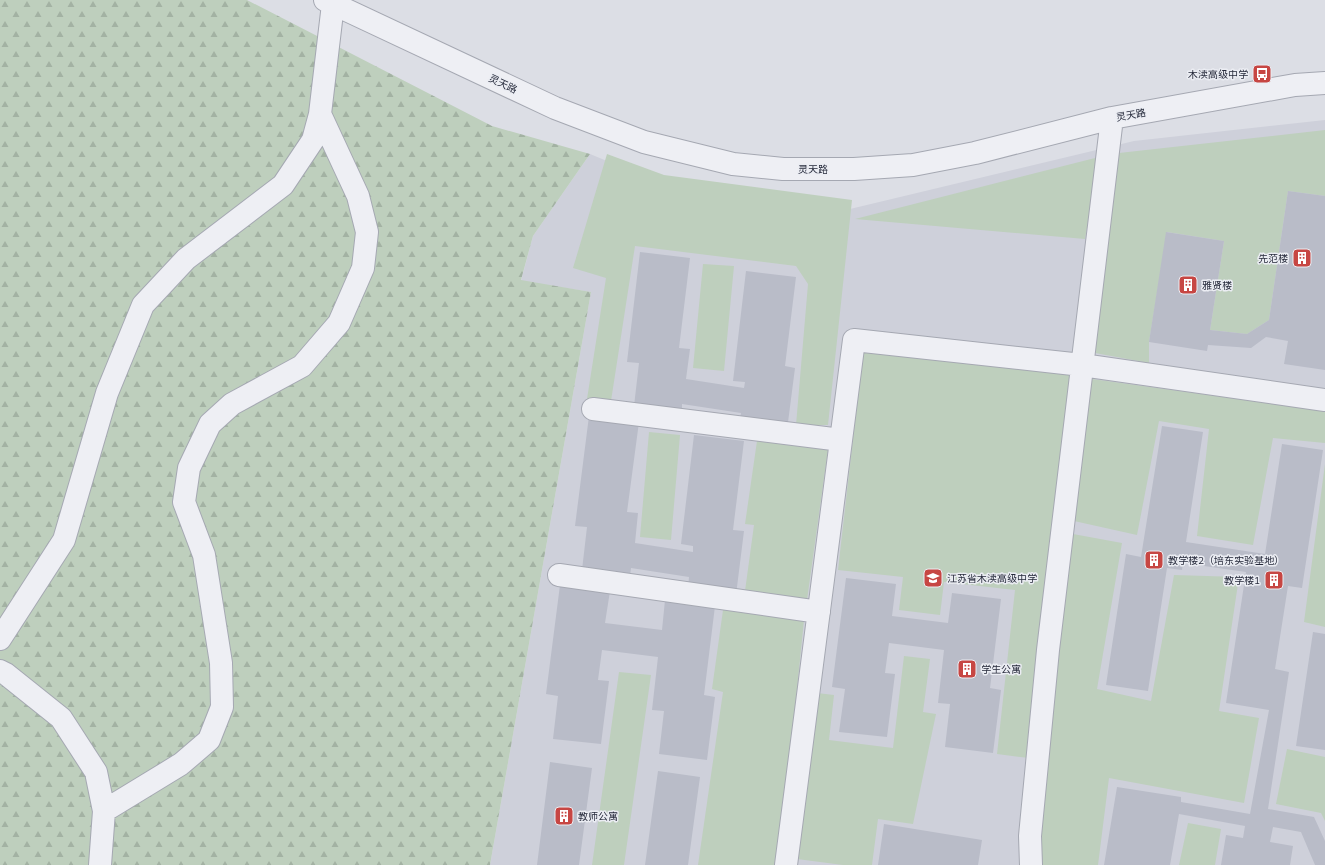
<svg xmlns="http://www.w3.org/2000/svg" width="1325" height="865" font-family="Mulish,'Noto Sans SC',sans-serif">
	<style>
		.built { fill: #ced0da }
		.forest { fill: url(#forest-firs) }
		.garden { fill: #becfbd }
		.building { fill: #b9bcc8 }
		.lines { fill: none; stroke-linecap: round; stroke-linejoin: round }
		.minor-casing { stroke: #a5a8b2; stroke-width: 24 }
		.minor { stroke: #eeeff4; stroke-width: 22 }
		.labels { text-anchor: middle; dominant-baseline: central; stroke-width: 3; stroke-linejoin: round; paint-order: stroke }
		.poi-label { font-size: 10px; fill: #262a3b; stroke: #ebedf3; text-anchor: start }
		.street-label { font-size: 10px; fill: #262a3b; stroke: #ebedf3 }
	</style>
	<defs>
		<pattern id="forest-firs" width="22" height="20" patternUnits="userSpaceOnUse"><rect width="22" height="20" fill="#becfbd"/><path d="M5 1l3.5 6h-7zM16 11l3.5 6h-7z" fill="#a3b2a3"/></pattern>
	</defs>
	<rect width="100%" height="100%" fill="#dcdee5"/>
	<path class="built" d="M1325 120V865H490L591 292 521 281 533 236 590 154 682 192 850 209 1134 141Z"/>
	<path class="forest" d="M0 0H247L492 126 590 154 533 236 521 280 591 292 490 865H0Z"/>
	<path class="garden" d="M1325 130V196L1288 191 1269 320 1247 334 1210 330 1224 241 1167 232 1149 342V363L1095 353 1119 153Z
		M607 154 664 175 852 200 828 425H796L808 284 796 266 635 246 611 401 587 399 606 278 573 268Z
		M1099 157 1085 239 855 219Z
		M703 264 734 266 724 371 693 368Z
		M863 351 1072 373 1029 758 997 754 1015 590 944 582 940 615 899 610 903 577 838 570Z
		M1092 379 1325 411V443L1273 438 1253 545 1197 536 1209 429 1159 421 1137 535 1074 521Z
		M649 432 680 435 671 540 640 537Z
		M757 441 828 450 807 600 745 591 754 525 745 524Z
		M1325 464V627L1304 622Z
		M1073 534 1122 543 1097 689 1151 701 1174 575 1239 577 1219 711 1259 718 1244 803 1109 778 1098 865H1040L1037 834Z
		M723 610 804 620 782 837 775 865H698L723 692 712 689Z
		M904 656 930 659 923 712 936 714 913 824 878 819 872 865H843L797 859 817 693 834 695 829 740 893 748Z
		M619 672 651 675 624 865H592Z
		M1287 749 1325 757V821L1321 813 1276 804Z
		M1188 823 1221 829 1215 865H1179Z"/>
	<path class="building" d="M1288 191 1325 196V370L1284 364 1288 341 1266 337 1251 348 1208 345 1207 351 1149 342 1166 232 1224 241 1210 330 1247 334 1269 320Z
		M640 252 690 258 679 348 690 349 686 379 744 388 745 382 733 381 746 271 796 277 785 366 795 368 787 430 739 425 741 413 682 404V412L634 406 639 363 627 362Z
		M589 416 639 422 627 512 638 513 635 543 693 552V546L681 544 694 435 744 441 733 530 744 531 736 595 688 589 689 577 631 568 630 576 582 570 587 527 575 526Z
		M1162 426 1203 432 1186 542 1265 554 1282 444 1323 450 1302 588 1288 586 1275 669 1289 672 1268 809 1314 817 1325 841V865H1315L1301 832 1273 827 1270 842 1293 846 1290 865H1221L1226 835 1243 838 1245 826 1179 814 1170 865H1104L1117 787 1181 797V802L1250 814 1269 710 1226 703 1246 572 1183 563 1182 570 1167 568 1148 691 1106 685 1126 554 1141 557Z
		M846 578 896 584 892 616 948 623 952 593 1001 599 990 688 1001 690 993 753 945 747 950 704 938 703 944 650 889 643 885 673 895 674 887 737 839 732 845 689 832 687Z
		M560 585 610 591 605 623 662 630 665 600 715 606 704 695 715 697 707 760 659 754 664 711 652 710 658 657 602 650 598 680 609 681 601 744 553 739 558 696 546 694Z
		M1313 632 1325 634V750L1296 746Z
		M550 762 592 768 579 865H537Z
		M658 771 700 777 688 865H645Z
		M884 824 982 840 978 865H878Z"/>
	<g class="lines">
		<g class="minor-casing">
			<path id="minor" d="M325 0 555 108 644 142 733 164 783 169H854L913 165 975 153 1112 118 1295 85 1325 83
				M593 409 841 440
				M559 575 819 612
				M0 639 64 540 107 393 143 305 186 259 283 185 313 140 320 114
				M0 671 6 674 61 718 96 772 104 811 100 865
				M104 811 181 764 209 740 222 707 221 663 204 555 184 502 189 468 210 424 232 404 302 366 339 323 363 268 367 232 358 196 320 114 333 4
				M786 865 854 340 1082 365 1325 400
				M1031 865 1030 836 1048 650 1112 118"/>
		</g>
		<use href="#minor" class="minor"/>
	</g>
	<defs>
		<g id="bus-square" transform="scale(1)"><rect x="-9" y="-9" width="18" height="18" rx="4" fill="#c74643" stroke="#ebedf3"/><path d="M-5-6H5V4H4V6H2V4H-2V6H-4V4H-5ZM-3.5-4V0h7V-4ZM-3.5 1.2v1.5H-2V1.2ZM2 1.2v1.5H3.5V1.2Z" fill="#fff"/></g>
		<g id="building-square" transform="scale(1)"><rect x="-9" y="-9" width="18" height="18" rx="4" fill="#c74643" stroke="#ebedf3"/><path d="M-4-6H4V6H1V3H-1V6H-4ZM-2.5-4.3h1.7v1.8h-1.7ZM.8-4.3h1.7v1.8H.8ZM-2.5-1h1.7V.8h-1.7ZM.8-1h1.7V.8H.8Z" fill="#fff"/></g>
		<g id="school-square" transform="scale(1)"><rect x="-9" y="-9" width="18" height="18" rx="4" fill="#c74643" stroke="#ebedf3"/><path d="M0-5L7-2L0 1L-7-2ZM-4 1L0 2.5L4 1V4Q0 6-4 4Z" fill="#fff"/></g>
	</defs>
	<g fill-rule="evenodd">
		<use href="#bus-square" x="1262" y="74"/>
		<use href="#building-square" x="1302" y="258"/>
		<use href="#building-square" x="1188" y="285"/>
		<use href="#building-square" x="1154" y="560"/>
		<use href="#school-square" x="933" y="578"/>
		<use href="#building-square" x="1274" y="580"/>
		<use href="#building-square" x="967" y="669"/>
		<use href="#building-square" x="564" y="816"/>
	</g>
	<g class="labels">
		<g class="poi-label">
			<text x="1248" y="74" text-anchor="end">木渎高级中学</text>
			<text x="1288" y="258" text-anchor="end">先范楼</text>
			<text x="1202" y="285">雅贤楼</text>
			<text x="1168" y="560">教学楼2（培东实验基地）</text>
			<text x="947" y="578">江苏省木渎高级中学</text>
			<text x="1260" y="580" text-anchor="end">教学楼1</text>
			<text x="981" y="669">学生公寓</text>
			<text x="578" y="816">教师公寓</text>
		</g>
		<g class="street-label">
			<text transform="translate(503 84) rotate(25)">灵天路</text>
			<text transform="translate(1131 115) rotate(-10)">灵天路</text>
			<text x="813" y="169">灵天路</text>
		</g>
	</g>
</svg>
